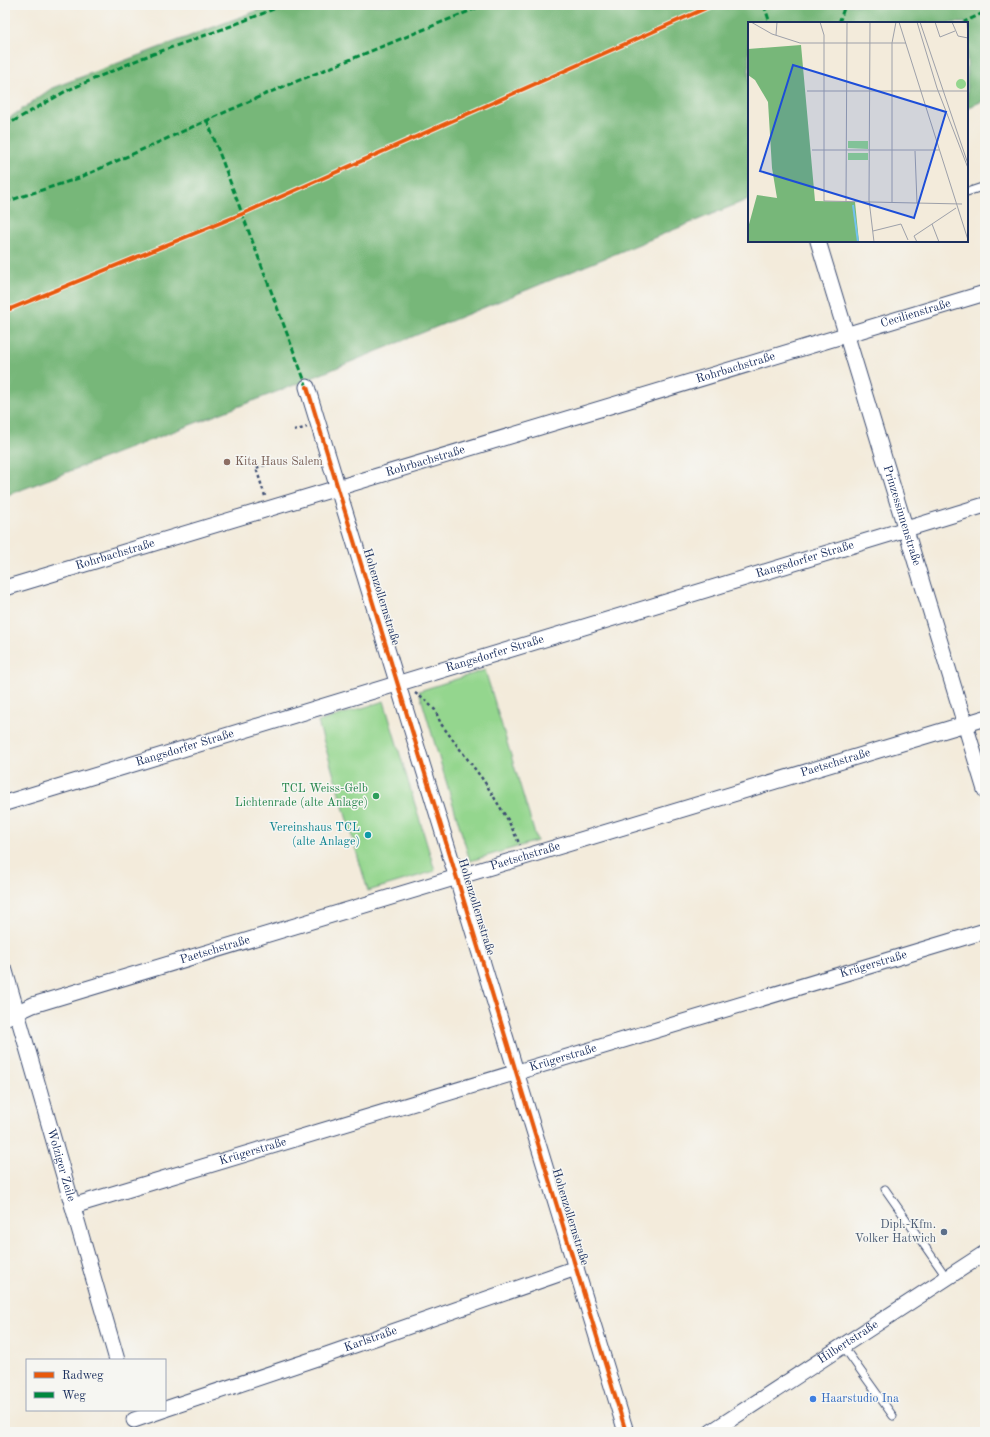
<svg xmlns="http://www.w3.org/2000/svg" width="990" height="1437" font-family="'Old Standard TT',serif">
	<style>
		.green { fill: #94d68e; stroke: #588276 }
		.forest { fill: #77b779; stroke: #49736c }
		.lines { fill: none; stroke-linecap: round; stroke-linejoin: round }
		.service-casing { stroke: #3b4b71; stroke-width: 9 }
		.minor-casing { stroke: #3b4b71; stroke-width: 17 }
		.path { stroke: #3b4b71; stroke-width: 2.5; stroke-dasharray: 3 3; stroke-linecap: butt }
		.service { stroke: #fff; stroke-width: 7 }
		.minor { stroke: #fff; stroke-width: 15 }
		.quiet { stroke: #00873e; stroke-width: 3; stroke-dasharray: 6 3; stroke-linecap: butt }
		.cycleway-casing { stroke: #f6f6f2; stroke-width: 6 }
		.cycleway { stroke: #e8590c; stroke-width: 4 }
		.education-dot { fill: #8d6e63; stroke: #f6f6f2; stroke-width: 1.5 }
		.leisure-dot { fill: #2e9e5b; stroke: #f6f6f2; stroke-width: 1.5 }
		.culture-dot { fill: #0f9aa8; stroke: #f6f6f2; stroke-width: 1.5 }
		.service-dot { fill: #5c6f8a; stroke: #f6f6f2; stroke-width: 1.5 }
		.shop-dot { fill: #3f7fe0; stroke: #f6f6f2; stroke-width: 1.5 }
		.labels { text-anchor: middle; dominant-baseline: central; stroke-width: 3; stroke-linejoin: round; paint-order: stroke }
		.street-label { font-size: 12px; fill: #1b2f5e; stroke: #f6f6f2 }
		.education-label { font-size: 12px; fill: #785e54; stroke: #f6f6f2; text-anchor: start }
		.leisure-label { font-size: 12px; fill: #27864d; stroke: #f6f6f2; text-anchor: end }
		.culture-label { font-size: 12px; fill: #0d838f; stroke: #f6f6f2; text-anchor: end }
		.service-label { font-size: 12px; fill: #4e5e75; stroke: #f6f6f2; text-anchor: end }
		.shop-label { font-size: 12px; fill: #366cbe; stroke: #f6f6f2; text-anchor: start }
		.inset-river { fill: none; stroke: #71c2ed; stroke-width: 2 }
		.inset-road { fill: none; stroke: #9da0a9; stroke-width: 1 }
		.view { fill: #1d4ed8; fill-opacity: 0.15; stroke: #1d4ed8; stroke-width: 2 }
		.inset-edge { fill: none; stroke: #1b2f5e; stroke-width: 2 }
	</style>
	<rect width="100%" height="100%" fill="#f6f6f2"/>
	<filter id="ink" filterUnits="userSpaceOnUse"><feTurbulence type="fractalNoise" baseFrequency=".025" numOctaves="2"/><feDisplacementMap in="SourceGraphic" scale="8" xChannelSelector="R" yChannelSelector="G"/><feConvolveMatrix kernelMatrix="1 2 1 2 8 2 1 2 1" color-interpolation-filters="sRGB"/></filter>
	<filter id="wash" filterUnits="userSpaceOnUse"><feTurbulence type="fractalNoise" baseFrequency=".012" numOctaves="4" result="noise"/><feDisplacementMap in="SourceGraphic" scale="16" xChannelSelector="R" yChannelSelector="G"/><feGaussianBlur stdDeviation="0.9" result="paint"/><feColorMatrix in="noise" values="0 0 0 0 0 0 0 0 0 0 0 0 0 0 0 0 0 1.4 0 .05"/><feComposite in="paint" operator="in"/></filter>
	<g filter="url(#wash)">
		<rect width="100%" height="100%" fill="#f3ebdb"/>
		<path class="green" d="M485 670 537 841 470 861 419 691Z
			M384 701 435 871 368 891 318 722Z"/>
		<path class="forest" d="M272 5H985V100L967 108V23H749V199L297 384 5 496V121L52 88Z"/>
	</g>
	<g filter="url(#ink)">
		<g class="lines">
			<g class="service-casing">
				<path id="service" d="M967 192 985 186
					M885 1189 947 1278
					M843 1346 893 1416"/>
			</g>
			<g class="minor-casing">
				<g id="minor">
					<path id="s1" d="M818 241 985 790"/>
					<path d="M307 387 626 1432"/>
					<path id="s2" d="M5 588 985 293"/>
					<path id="s3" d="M5 803 985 505"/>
					<path id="s4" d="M5 971 117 1360"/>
					<path id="s5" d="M5 1018 33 1005 985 718"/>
					<path id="s6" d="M73 1206 985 931"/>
					<path id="s7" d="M165 1409 326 1355 576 1268"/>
					<path d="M134 1420 163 1410"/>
					<path id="s8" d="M711 1432 985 1253"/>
				</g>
			</g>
			<path class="path" d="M294 431 307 427
				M265 496 256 468 271 463
				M415 693 425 700 435 710 441 724 484 781 508 820 520 845"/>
			<use href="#service" class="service"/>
			<use href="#minor" class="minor"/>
			<path class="quiet" d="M764 5 770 23
				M839 23 845 5
				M962 23 985 12
				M207 120 307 387
				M5 126 66 91 142 58 231 26 284 5
				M5 202 79 178 268 93 484 5"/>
			<g class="cycleway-casing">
				<path id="cycleway" d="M5 311 242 214 713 5
					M307 387 626 1432"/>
			</g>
			<use href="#cycleway" class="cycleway"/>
		</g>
	</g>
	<circle class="education-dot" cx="227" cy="462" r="4"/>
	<circle class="leisure-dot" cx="376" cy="796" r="4"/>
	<circle class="culture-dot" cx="368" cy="835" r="4"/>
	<circle class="service-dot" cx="944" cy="1232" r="4"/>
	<circle class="shop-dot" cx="813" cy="1399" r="4"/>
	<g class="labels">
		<g class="street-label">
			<text stroke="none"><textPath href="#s2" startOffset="951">Cecilienstraße</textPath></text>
			<text stroke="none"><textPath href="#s2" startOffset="763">Rohrbachstraße</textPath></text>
			<text stroke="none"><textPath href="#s2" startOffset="439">Rohrbachstraße</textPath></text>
			<text stroke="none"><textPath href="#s1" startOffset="287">Prinzessinnenstraße</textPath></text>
			<text stroke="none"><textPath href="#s2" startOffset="115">Rohrbachstraße</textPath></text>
			<text stroke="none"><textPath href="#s3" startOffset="836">Rangsdorfer Straße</textPath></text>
			<text transform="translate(381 597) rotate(73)">Hohenzollernstraße</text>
			<text stroke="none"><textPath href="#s3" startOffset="512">Rangsdorfer Straße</textPath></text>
			<text stroke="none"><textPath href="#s3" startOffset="188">Rangsdorfer Straße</textPath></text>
			<text stroke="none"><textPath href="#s5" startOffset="869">Paetschstraße</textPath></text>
			<text stroke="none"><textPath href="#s5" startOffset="545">Paetschstraße</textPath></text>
			<text transform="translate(476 907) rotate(73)">Hohenzollernstraße</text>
			<text stroke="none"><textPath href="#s5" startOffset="221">Paetschstraße</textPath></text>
			<text stroke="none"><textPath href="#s6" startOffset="836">Krügerstraße</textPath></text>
			<text stroke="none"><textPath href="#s6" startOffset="512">Krügerstraße</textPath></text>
			<text stroke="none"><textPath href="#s6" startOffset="188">Krügerstraße</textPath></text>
			<text stroke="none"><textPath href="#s4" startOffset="202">Wolziger Zeile</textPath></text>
			<text transform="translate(570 1217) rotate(73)">Hohenzollernstraße</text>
			<text stroke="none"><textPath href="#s7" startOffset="217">Karlstraße</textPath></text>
			<text stroke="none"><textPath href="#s8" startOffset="164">Hilbertstraße</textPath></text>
		</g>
		<g class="education-label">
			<text x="235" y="462">Kita Haus Salem</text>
		</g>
		<g class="leisure-label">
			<text x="368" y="789">TCL Weiss-Gelb<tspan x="368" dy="14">Lichtenrade (alte Anlage)</tspan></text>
		</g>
		<g class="culture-label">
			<text x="360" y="828">Vereinshaus TCL<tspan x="360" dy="14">(alte Anlage)</tspan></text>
		</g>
		<g class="service-label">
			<text x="936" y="1225">Dipl.-Kfm.<tspan x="936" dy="14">Volker Hatwich</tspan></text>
		</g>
		<g class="shop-label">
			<text x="821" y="1399">Haarstudio Ina</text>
		</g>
	</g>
	<g transform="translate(748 22)">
		<rect width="220" height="220" fill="#f3ebdb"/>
		<path d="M208 62a5 5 0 1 1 10 0a5 5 0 1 1-10 0ZM100 119H120V127L100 126ZM100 131H120V138H100Z" fill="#94d68e"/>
		<path d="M53 23 67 179 107 180 111 220H0V206L9 173 29 176 24 146 20 80 7 58 0 53V27Z" fill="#77b779"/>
		<path class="inset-river" d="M105 183 110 220"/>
		<path class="inset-road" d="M3 0 24 12 52 21H158M72 0 76 13V179L214 182M122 0 121 178 126 220M151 0 220 218M169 0 189 66 220 146M172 0 220 142M187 0 192 15 207 9M204 0 210 14 220 16M219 0 220 16M28 13 29 0M59 69H220M64 128H191M167 129 169 181M98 179 99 0M144 180V21L148 0M184 202 191 220M125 209 153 202 160 218M169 220 166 214 208 186"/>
		<path class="view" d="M45 43 198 90 166 196 12 149Z"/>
		<rect width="220" height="220" class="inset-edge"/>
	</g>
	<rect width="990" height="1437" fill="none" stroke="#f6f6f2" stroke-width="20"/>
	<rect x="26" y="1359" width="140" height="52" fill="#f6f6f2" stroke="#9ea6b7"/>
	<rect x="34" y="1372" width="20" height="6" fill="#e8590c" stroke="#9ea6b7"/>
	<text x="62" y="1379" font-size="12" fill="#1b2f5e">Radweg</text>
	<rect x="34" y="1392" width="20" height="6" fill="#00873e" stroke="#9ea6b7"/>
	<text x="62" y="1399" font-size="12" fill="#1b2f5e">Weg</text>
</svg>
